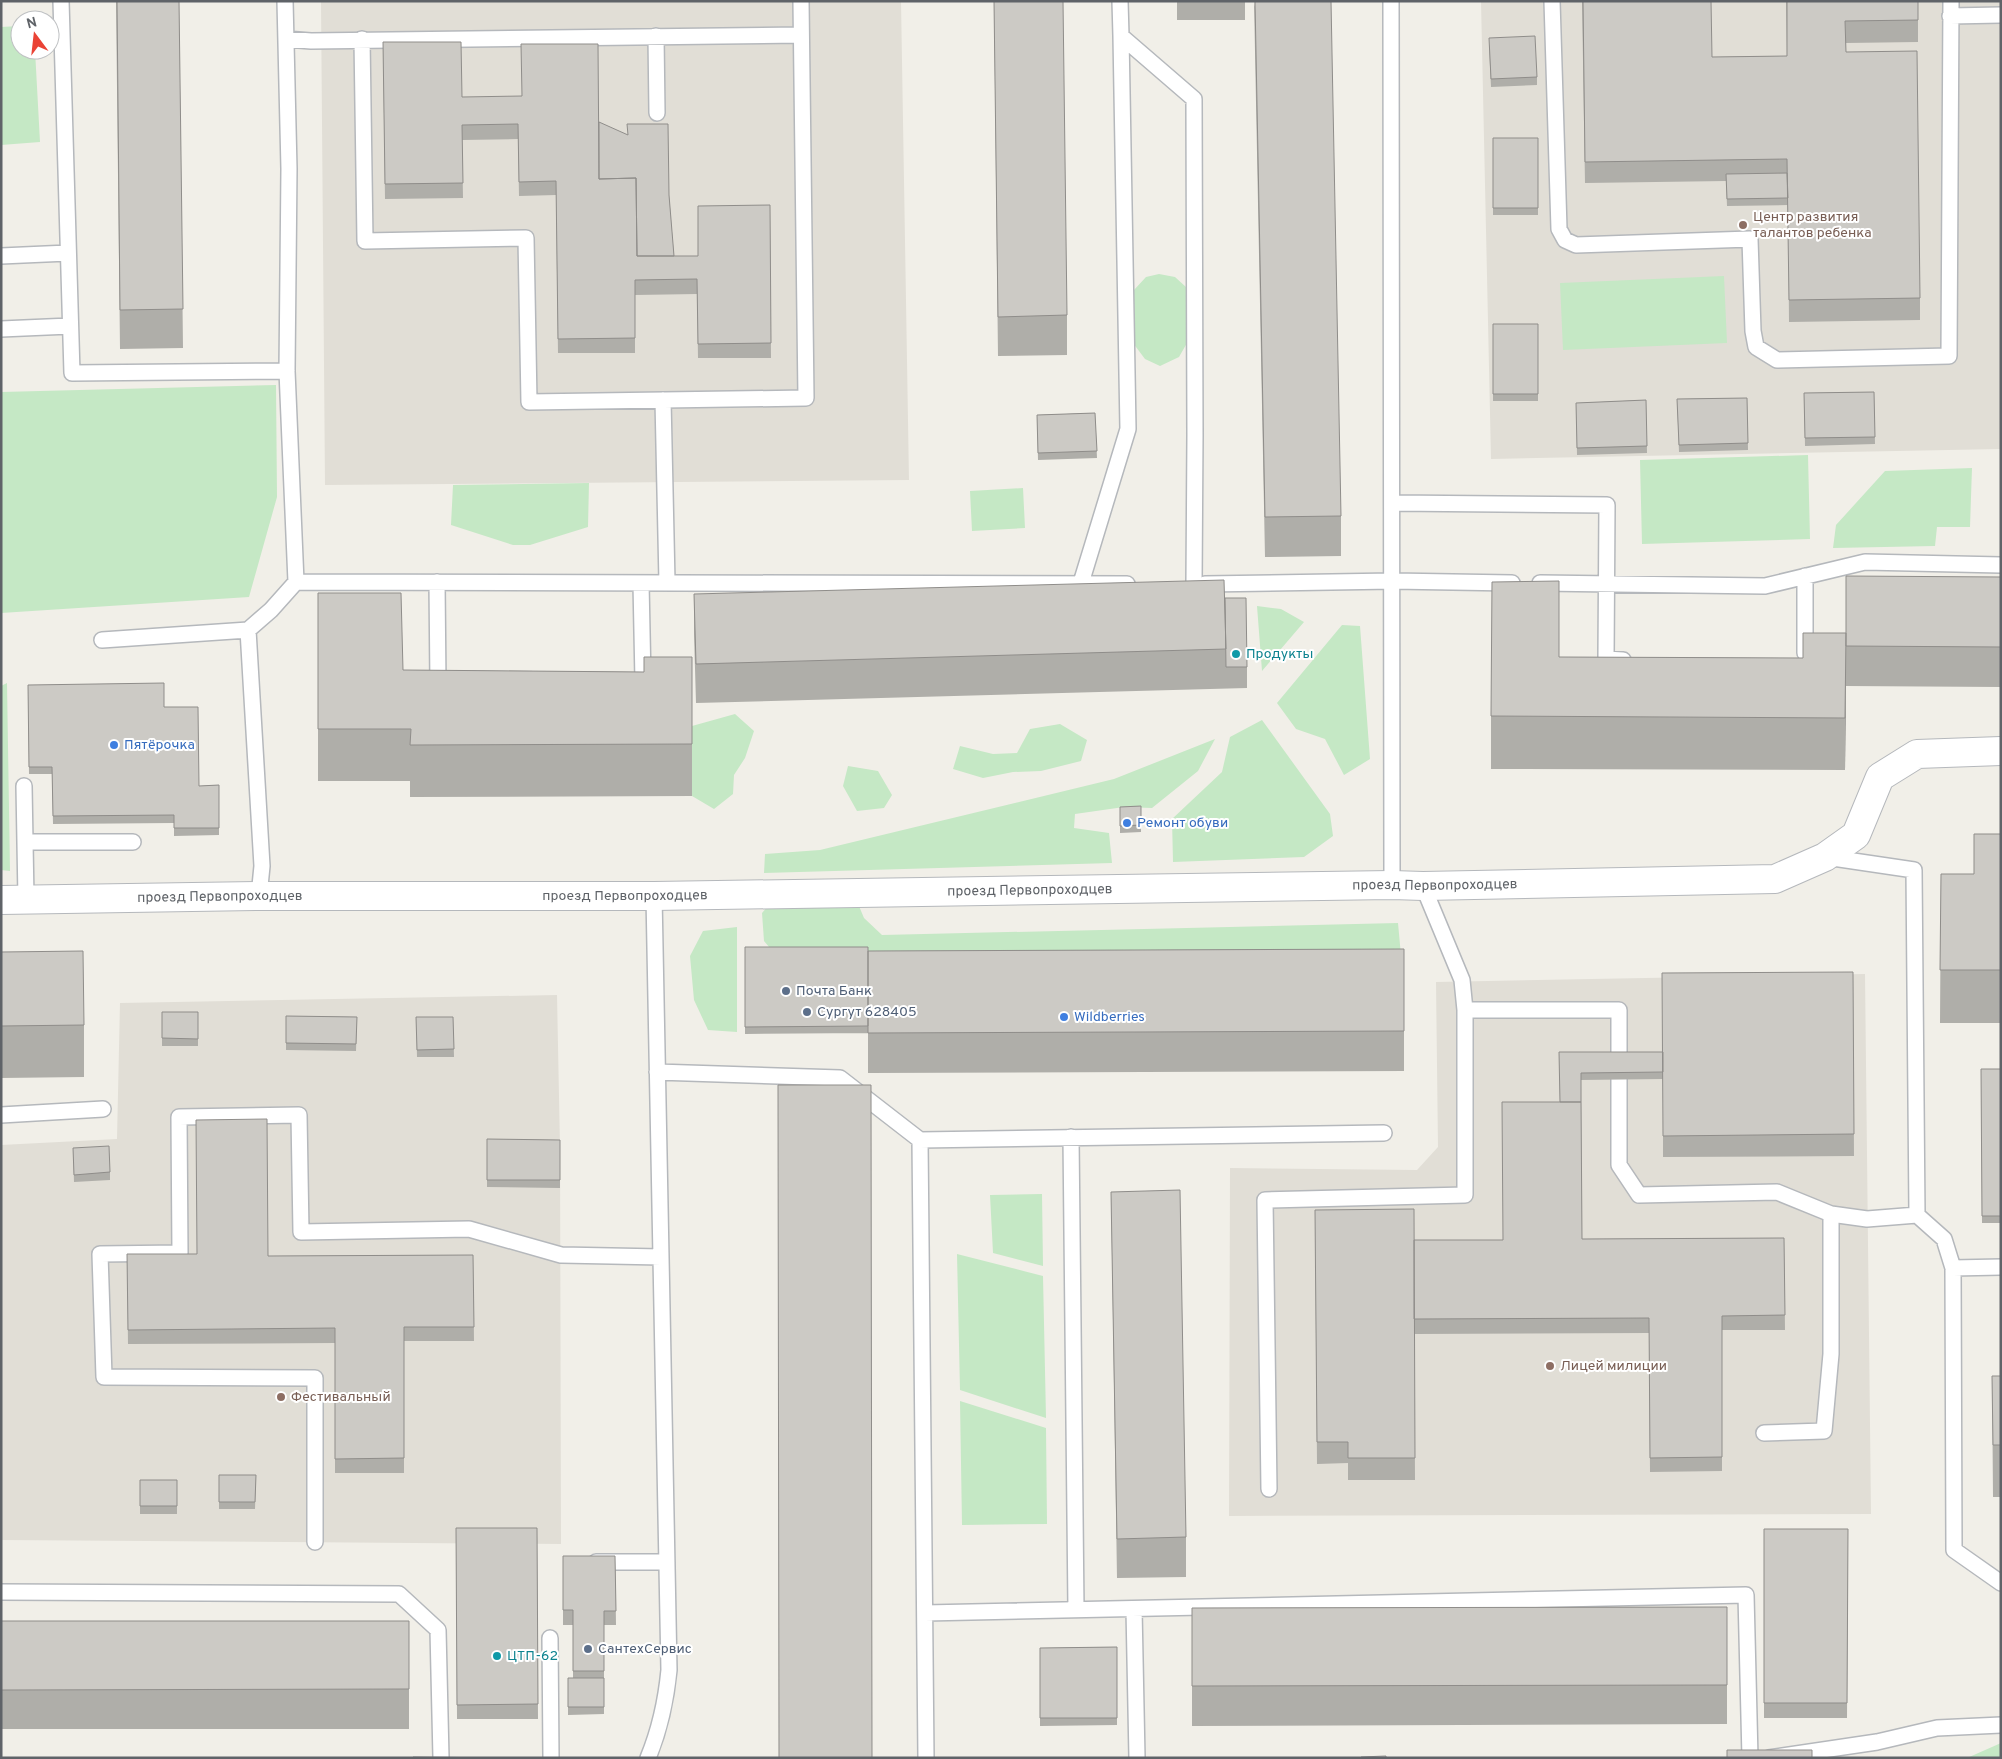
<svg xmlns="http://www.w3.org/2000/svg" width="2002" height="1759" font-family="Overpass,sans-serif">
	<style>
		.education { fill: #e1ded6 }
		.green { fill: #c5e8c5 }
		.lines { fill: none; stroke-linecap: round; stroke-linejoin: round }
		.lane-casing { stroke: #b5b8bc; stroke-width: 18 }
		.street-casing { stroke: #b5b8bc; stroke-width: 30 }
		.lane { stroke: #fff; stroke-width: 15 }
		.street { stroke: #fff; stroke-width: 28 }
		.wall { fill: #afaea9 }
		.shaded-wall { fill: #8f8d8a }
		.building { fill: #cccac5; stroke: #8f8d8a }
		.education-dot { fill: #8d6e63; stroke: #fff; stroke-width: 2 }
		.culture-dot { fill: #0f9aa8; stroke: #fff; stroke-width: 2 }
		.shop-dot { fill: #3f7fe0; stroke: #fff; stroke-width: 2 }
		.service-dot { fill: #5c6f8a; stroke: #fff; stroke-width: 2 }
		.labels { text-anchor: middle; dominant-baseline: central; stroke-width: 4; stroke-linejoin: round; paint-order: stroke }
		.education-label { font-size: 14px; fill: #785e54; stroke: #fff; text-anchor: start }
		.culture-label { font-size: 14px; fill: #0d838f; stroke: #fff; text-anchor: start }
		.shop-label { font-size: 14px; fill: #366cbe; stroke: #fff; text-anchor: start }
		.street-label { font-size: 14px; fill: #5f6368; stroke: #fff }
		.service-label { font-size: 14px; fill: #4e5e75; stroke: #fff; text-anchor: start }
	</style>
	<rect width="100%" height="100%" fill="#f1efe8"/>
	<path class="education" d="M321 1H901L909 480 325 485Z
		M1481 1H2001V449L1491 459Z
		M1865 974 1871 1514 1229 1516 1230 1168 1417 1170 1438 1147 1436 982Z
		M557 995 560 1147 561 1544 1 1540V1145L117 1139 120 1003Z"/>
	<path class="green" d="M20 26V50H35L40 142 1 145V27Z
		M1159 274 1175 277 1186 287 1187 343 1179 357 1160 366 1145 359 1133 343 1134 290 1146 277Z
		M1724 276 1727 343 1563 350 1560 283Z
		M276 385 277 497 249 597 1 613V392Z
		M1808 455 1810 539 1642 544 1640 460Z
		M1972 468 1970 527H1937L1935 546 1833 548 1836 525 1885 471Z
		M589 483 588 527 530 545H513L451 525 453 485Z
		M1023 488 1025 528 972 531 970 491Z
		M1257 606 1281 609 1304 622 1262 671Z
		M1342 625 1360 626 1370 759 1344 775 1325 739 1296 729 1277 703Z
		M7 683 10 871 1 870V686Z
		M735 714 754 731 745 758 734 775 733 794 714 809 692 796V726Z
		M1262 720 1330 814 1333 836 1304 857 1173 862 1172 819 1222 772 1230 737Z
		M1060 724 1087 740 1081 761 1041 771 1013 772 983 778 953 769 960 746 993 754 1017 753 1030 729Z
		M1215 739 1198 771 1152 808 1124 807 1075 814 1074 828 1109 833 1112 863 764 873 765 854 820 850 1114 779Z
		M848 766 878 771 892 795 884 808 857 811 843 786Z
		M775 898 856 899 864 918 882 935 1398 923 1404 988 868 991V954H775L764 941 762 913Z
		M737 927V1032L708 1030 694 1000 690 956 703 931Z
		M1042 1194 1043 1266 993 1253 990 1195Z
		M957 1254 1043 1276 1046 1418 960 1390Z
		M960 1401 1046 1428 1047 1524 962 1525Z
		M2001 1743V1758H1967Z"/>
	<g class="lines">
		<g class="lane-casing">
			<path id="lane" d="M61 1 72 373 287 371
				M1120 1 1121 36 1194 99 1195 435 1194 584
				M1391 1 1392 885
				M1552 1 1559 229 1565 240 1576 245 1750 239 1753 331 1756 347 1777 360 1949 356 1951 1
				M1950 16 2001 15
				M656 36 657 113
				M286 39 311 41 801 35
				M362 39 365 241 526 238 529 402 806 398 801 1
				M1 256 68 253
				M1 329 70 326
				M663 400 667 582
				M1393 503 1607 505 1606 659 1623 660
				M296 582 1127 584
				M437 582 438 685 444 684
				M1081 583 1128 429 1121 36
				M1540 583 1765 586 1865 562 2001 565
				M1205 584 1393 581 1512 583
				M102 640 248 630
				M1805 653V576
				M632 681H643L641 583
				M24 786 26 899
				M25 842H133
				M1826 857 1914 870 1917 1215 1944 1239 1953 1268 1954 1550 2001 1583
				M259 896 262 866 248 630 271 610 296 582 287 371 289 169 285 1
				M1465 1010H1619V1165L1639 1195 1777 1192 1831 1214 1867 1219 1917 1215
				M657 1072 840 1078 920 1140 1384 1133
				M1 1115 103 1109
				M1071 1137 1076 1610
				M920 1140 926 1758
				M1953 1268 2001 1267
				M1764 1433 1824 1431 1831 1354V1214
				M1269 1489 1265 1200 1465 1195V1010L1462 980 1423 886
				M315 1542V1378L104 1377 100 1254 180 1253 179 1117 299 1115 301 1232 469 1229 561 1255 661 1257
				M596 1562H667
				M1 1592 399 1594 438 1630 441 1758
				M1134 1609 1137 1758
				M925 1613 1746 1595 1750 1758
				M550 1638 551 1758
				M648 1758C660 1729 666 1701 669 1670L654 896
				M1769 1758 1877 1742 1937 1728 2001 1725"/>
		</g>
		<g class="street-casing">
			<g id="street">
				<path id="s1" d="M1 900 259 896H654L1392 885 1423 886 1775 879 1825 857 1856 835 1880 777 1917 754 2001 751"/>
			</g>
		</g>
		<use href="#lane" class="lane"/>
		<use href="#street" class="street"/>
	</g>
	<path class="wall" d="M116 1H179L183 348 120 349Z
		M994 1 1067 315V355L998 356Z
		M1177 1H1245V20H1177Z
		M1254 1 1341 516V556L1265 557Z
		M1582 1 1712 57 1787 56 1786 1H1918V42L1846 43V52L1920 298V320L1789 322 1788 204V205L1727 206 1726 181 1585 183Z
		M383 42 462 97 599 122 669 195 674 256H698L770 205 771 358H698L697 294 635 295V353H558L556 195 519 196 518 139 462 140 463 198 385 199Z
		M1489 45 1537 77V85L1491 87Z
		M1493 138H1538V215H1493Z
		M1493 324H1538V401H1493Z
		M1874 392 1875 444 1805 446 1804 393Z
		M1747 398 1748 450 1679 452 1677 399Z
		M1646 400 1647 453 1577 455 1576 403Z
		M1095 413 1097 458 1038 460 1037 415Z
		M2001 577V687L1846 686 1845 770 1491 769V716L1559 657 1803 658 1846 633Z
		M318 593 403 670 644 672 692 657V796L410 797V781H318Z
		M694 594 1225 598 1247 667V688L696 703 694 634Z
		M28 685 164 707 199 786 219 785V835L174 836V823L53 824 52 774H29Z
		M1141 806V832L1120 833V807Z
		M2001 834V1023H1940L1941 874H1974Z
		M745 947H868V1033L745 1034Z
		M1404 949V1071L868 1073V951Z
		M1 952 84 1025V1077L1 1078Z
		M1853 972 1854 1156 1663 1157V1078V1079L1581 1080 1582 1239 1784 1238 1785 1330H1722V1471L1650 1472 1649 1333 1414 1334V1296L1415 1480H1348V1463L1317 1464 1315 1210 1414 1244 1503 1240 1560 1102 1559 1052H1663Z
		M162 1012H198V1046H162Z
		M286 1016 357 1017 356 1051 286 1050Z
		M416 1017H453L454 1057H417Z
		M1981 1069H2001V1223H1982Z
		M487 1139 560 1140V1188L487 1187Z
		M73 1148 110 1172V1180L74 1182Z
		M1111 1192 1186 1537V1577L1117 1578Z
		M127 1254 268 1256 473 1255 474 1341H404V1473H335V1343L128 1344Z
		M1992 1376H2001V1497H1993Z
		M219 1475H256L255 1509H219Z
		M140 1480H177V1514H140Z
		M456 1528H537L538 1719H457Z
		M1764 1529H1848L1847 1718H1764Z
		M563 1556H615L616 1625H604V1714L568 1715V1678H573V1625H563Z
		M1727 1607V1724L1192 1726V1608Z
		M1 1621H409V1729H1Z
		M1117 1647V1725L1040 1726V1648Z"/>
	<path class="shaded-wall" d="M1846 686 1845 770V718Z"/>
	<path class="building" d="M117 1H179L183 309 120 310Z
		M994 1H1063L1067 315 998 317Z
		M1255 1H1331L1341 516 1265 517Z
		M1583 1H1711L1712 57 1787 56V1H1918V20L1845 21 1846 52 1917 51 1920 298 1789 300 1787 159 1585 162Z
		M1535 36 1537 77 1491 79 1489 38Z
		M383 42H461L462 97 522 96 521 44H598L599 179 636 178 637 256H698V206L770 205 771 343 698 344 697 279 635 280V338L558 339 556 181 519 182 518 124 462 125 463 183 385 184Z
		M599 122 628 135 627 124H668L669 195 674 256H637L636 178 599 179Z
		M1493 138H1538V208H1493Z
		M1787 173 1788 198 1727 199 1726 174Z
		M1493 324H1538V394H1493Z
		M1874 392 1875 437 1805 438 1804 393Z
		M1747 398 1748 443 1679 445 1677 399Z
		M1646 400 1647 446 1577 448 1576 403Z
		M1095 413 1097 451 1038 453 1037 415Z
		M1846 576 2001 577V647L1846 646Z
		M1224 580 1226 649 696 664 694 594Z
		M1559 581V657L1803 658V633H1846L1845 718 1491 716 1492 582Z
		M318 593H401L403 670 644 672V657H692V744L410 745 411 729H318Z
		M1225 598H1246L1247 667H1226Z
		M164 683V707H198L199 786 219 785V828H174V815L53 816 52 767H29L28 685Z
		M1141 806V825L1120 826V807Z
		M1974 834H2001V970H1940L1941 874H1974Z
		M745 947H868V1026L745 1027Z
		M1404 949V1031L868 1033V951Z
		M83 951 84 1025 1 1026V952Z
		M1853 972 1854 1134 1663 1136 1662 973Z
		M162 1012H198V1039L162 1038Z
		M286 1016 357 1017 356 1044 286 1043Z
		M416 1017H453L454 1049 417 1050Z
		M1559 1052H1663V1072L1581 1073V1102H1560Z
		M1981 1069H2001V1216H1982Z
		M778 1085H871L872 1758H779Z
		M1502 1102H1581L1582 1239 1784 1238 1785 1315 1722 1316V1457L1650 1458 1649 1318 1414 1319V1240H1503Z
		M267 1119 268 1256 473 1255 474 1327H404V1458L335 1459V1328L128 1330 127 1254H197L196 1120Z
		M487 1139 560 1140V1180H487Z
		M109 1146 110 1172 74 1175 73 1148Z
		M1180 1190 1186 1537 1117 1539 1111 1192Z
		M1414 1209 1415 1458H1348V1442H1317L1315 1210Z
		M1992 1376H2001V1445H1993Z
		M219 1475H256L255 1502H219Z
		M140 1480H177V1506H140Z
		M456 1528H537L538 1704 457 1705Z
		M1764 1529H1848L1847 1703H1764Z
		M563 1556H615L616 1611H604V1671H573V1610H563Z
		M1727 1607V1685L1192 1686V1608Z
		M1 1621H409V1689L1 1690Z
		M1117 1647V1718H1040V1648Z
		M568 1678H604V1707H568Z
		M1727 1750H1812V1758H1727Z
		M1386 1756V1758H1361V1757Z
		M413 1757 508 1758H413Z"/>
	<g class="education-dot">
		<circle cx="1743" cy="225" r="5"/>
		<circle cx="1550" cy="1366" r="5"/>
		<circle cx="281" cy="1397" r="5"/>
	</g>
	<g class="culture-dot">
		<circle cx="1236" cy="654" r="5"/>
		<circle cx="497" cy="1656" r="5"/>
	</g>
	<g class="shop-dot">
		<circle cx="114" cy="745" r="5"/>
		<circle cx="1127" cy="823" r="5"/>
		<circle cx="1064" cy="1017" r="5"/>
	</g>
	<g class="service-dot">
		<circle cx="786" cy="991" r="5"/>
		<circle cx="807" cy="1012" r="5"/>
		<circle cx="588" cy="1649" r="5"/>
	</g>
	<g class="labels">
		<g class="education-label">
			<text x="1753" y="217">Центр развития<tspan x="1753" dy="16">талантов ребенка</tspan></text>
			<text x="1560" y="1366">Лицей милиции</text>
			<text x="291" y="1397">Фестивальный</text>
		</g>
		<g class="culture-label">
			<text x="1246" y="654">Продукты</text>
			<text x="507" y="1656">ЦТП-62</text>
		</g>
		<g class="shop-label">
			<text x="124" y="745">Пятёрочка</text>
			<text x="1137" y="823">Ремонт обуви</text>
			<text x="1074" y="1017">Wildberries</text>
		</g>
		<g class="street-label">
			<text stroke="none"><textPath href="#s1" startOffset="1434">проезд Первопроходцев</textPath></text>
			<text stroke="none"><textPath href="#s1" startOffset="1029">проезд Первопроходцев</textPath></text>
			<text stroke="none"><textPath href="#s1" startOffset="624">проезд Первопроходцев</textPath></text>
			<text stroke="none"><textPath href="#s1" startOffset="219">проезд Первопроходцев</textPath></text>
		</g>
		<g class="service-label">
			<text x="796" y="991">Почта Банк</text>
			<text x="817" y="1012">Сургут 628405</text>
			<text x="598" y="1649">СантехСервис</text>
		</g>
	</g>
	<rect width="2002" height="1759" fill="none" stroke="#5f6368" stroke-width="5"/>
	<g transform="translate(35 35) rotate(345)"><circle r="24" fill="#ffffff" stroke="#bfc1c3"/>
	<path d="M0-4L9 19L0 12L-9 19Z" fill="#ea4335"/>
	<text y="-8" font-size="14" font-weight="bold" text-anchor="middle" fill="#5f6368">N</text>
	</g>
</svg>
